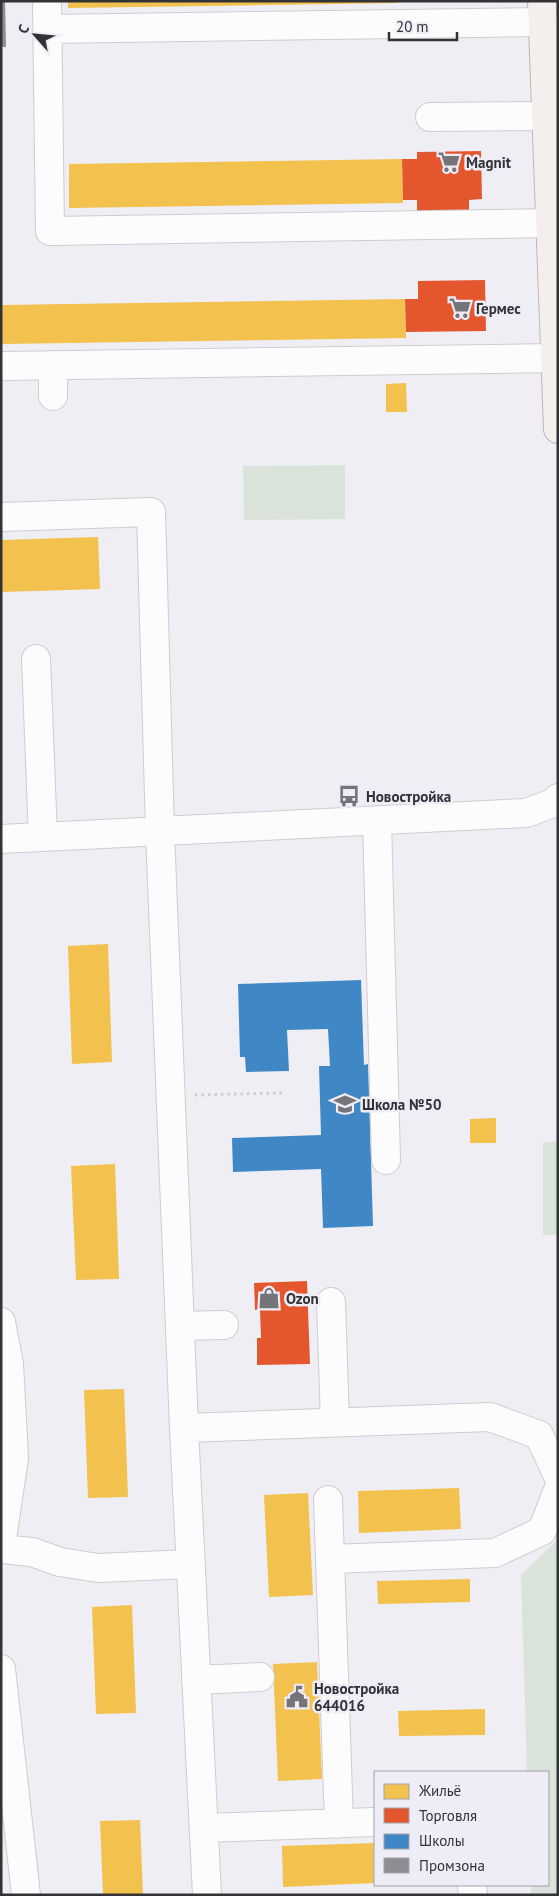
<svg xmlns="http://www.w3.org/2000/svg" width="559" height="1896" font-family="'PT Sans',sans-serif">
	<style>
		.green { fill: #dae3da }
		.homes { fill: #f2c14e }
		.shops { fill: #e4572e }
		.schools { fill: #3f88c5 }
		.industry { fill: #8d8d92 }
		.lines { fill: none; stroke-linecap: round; stroke-linejoin: round }
		.minor-casing { stroke: #ceccd1; stroke-width: 30 }
		.major-casing { stroke: #c1b6b5; stroke-width: 30 }
		.path { stroke: #ceced0; stroke-width: 3; stroke-dasharray: 2.5 4; stroke-linecap: butt }
		.minor { stroke: #fdfcfd; stroke-width: 28 }
		.major { stroke: #f4eeec; stroke-width: 28 }
		.labels { text-anchor: middle; dominant-baseline: central; stroke-width: 5; stroke-linejoin: round; paint-order: stroke }
		.poi-label { font-size: 15px; font-weight: bold; fill: #333235; stroke: #eeecf6; text-anchor: start }
	</style>
	<rect width="100%" height="100%" fill="#efeef4"/>
	<path class="green" d="M345 465V519L244 520 243 466Z
		M543 1142H558V1235H543Z
		M558 1539V1895H531V1885H548V1772H527L521 1575Z"/>
	<path class="homes" d="M68 1H398V3L68 8Z
		M402 159 403 203 69 208V164Z
		M405 299 406 338 1 344V305Z
		M406 383 407 412H386V384Z
		M98 537 100 589 1 592V540Z
		M108 944 112 1062 72 1064 68 946Z
		M496 1118V1143H470V1119Z
		M115 1164 119 1279 76 1280 71 1166Z
		M124 1389 128 1497 88 1498 84 1390Z
		M459 1488 461 1529 359 1533 358 1491Z
		M308 1493 313 1595 269 1597 264 1495Z
		M470 1579V1602L378 1604 377 1581Z
		M132 1605 136 1713 96 1714 92 1607Z
		M317 1662 322 1779 278 1781 273 1664Z
		M485 1709V1735L399 1736 398 1711Z
		M140 1820 143 1895H103L100 1821Z
		M375 1843V1883L283 1887 282 1846Z"/>
	<path class="shops" d="M481 151 482 199 469 200V211L417 212V200H403L402 159H417V152Z
		M485 280 486 331 406 332 405 299H418V281Z
		M307 1281 310 1364 257 1365V1338H261L260 1309 255 1310 254 1283Z"/>
	<path class="schools" d="M361 980 364 1065 368 1064 373 1226 323 1228 321 1169 233 1172 232 1138 321 1135 319 1066H330L328 1029 287 1030 289 1071 246 1072 245 1057H240L238 984Z"/>
	<path class="industry" d="M1 1H5L6 47H1Z"/>
	<g class="lines">
		<g class="minor-casing">
			<path id="minor" d="M47 1 50 231 550 223
				M48 29 543 22
				M430 117 546 116
				M53 365V396
				M2 366 555 358
				M1 517 151 512 160 832 184 1428 207 1895
				M36 659 43 837
				M377 821 386 1160
				M1 839 526 813 553 803 558 798
				M331 1302 335 1422
				M1 1322 9 1364 14 1458 1 1545
				M181 1326 224 1325
				M184 1428 490 1417 539 1435 558 1476
				M328 1500 339 1824
				M1 1549 32 1552 60 1562 98 1568 190 1564
				M330 1559 495 1553 542 1531 558 1490
				M1 1669 26 1895
				M196 1680 260 1677
				M205 1828 375 1822
				M472 1885 473 1895"/>
		</g>
		<g class="major-casing">
			<path id="major" d="M542 1 558 429"/>
		</g>
		<path class="path" d="M195 1095 283 1093"/>
		<use href="#minor" class="minor"/>
		<use href="#major" class="major"/>
	</g>
	<defs>
		<g id="supermarket-bare" transform="scale(1.725)"><path d="M-6-5.5h2.5l.6 2H6L4.5 2H-2.5L-4.4-4H-6ZM-1.5 3.2a1.3 1.3 0 1 0 .1 0ZM3 3.2a1.3 1.3 0 1 0 .1 0Z" fill="#757478" stroke="#eeecf6" stroke-width="2.5" paint-order="stroke"/></g>
		<g id="bus-bare" transform="scale(1.725)"><path d="M-5-6H5V4H4V6H2V4H-2V6H-4V4H-5ZM-3.5-4V0h7V-4ZM-3.5 1.2v1.5H-2V1.2ZM2 1.2v1.5H3.5V1.2Z" fill="#757478" stroke="#eeecf6" stroke-width="2.5" paint-order="stroke"/></g>
		<g id="school-bare" transform="scale(1.725)"><path d="M0-5L7-2L0 1L-7-2ZM-4 1L0 2.5L4 1V4Q0 6-4 4Z" fill="#757478" stroke="#eeecf6" stroke-width="2.5" paint-order="stroke"/></g>
		<g id="shop-bare" transform="scale(1.725)"><path d="M-5-2.5h2.3a2.7 3.5 0 0 1 5.4 0H5L5.5 6h-11ZM-1.5-2.5h3a1.5 2.3 0 0 0-3 0Z" fill="#757478" stroke="#eeecf6" stroke-width="2.5" paint-order="stroke"/></g>
		<g id="civic-bare" transform="scale(1.725)"><path d="M-.6-6.5H3V-4.5H.6V-3L4-1V1h2V6H-6V1h2V-1L-.6-3ZM-1.2 2.5V6h2.4V2.5Z" fill="#757478" stroke="#eeecf6" stroke-width="2.5" paint-order="stroke"/></g>
	</defs>
	<g fill-rule="evenodd">
		<use href="#supermarket-bare" x="449" y="162"/>
		<use href="#supermarket-bare" x="460" y="308"/>
		<use href="#bus-bare" x="349" y="796"/>
		<use href="#school-bare" x="345" y="1104"/>
		<use href="#shop-bare" x="269" y="1298"/>
		<use href="#civic-bare" x="297" y="1697"/>
	</g>
	<g class="labels">
		<g class="poi-label">
			<text x="466" y="162">Magnit</text>
			<text x="476" y="308">Гермес</text>
			<text x="366" y="796">Новостройка</text>
			<text x="362" y="1104">Школа №50</text>
			<text x="286" y="1298">Ozon</text>
			<text x="314" y="1688">Новостройка<tspan x="314" dy="17">644016</tspan></text>
		</g>
	</g>
	<rect width="559" height="1896" fill="none" stroke="#333235" stroke-width="5"/>
	<rect x="374" y="1771" width="175" height="115" fill="#eeecf6" stroke="#a3a2a9"/>
	<rect x="384" y="1784" width="25" height="15" fill="#f2c14e" stroke="#a3a2a9"/>
	<text x="419" y="1796" font-size="15" fill="#333235">Жильё</text>
	<rect x="384" y="1808" width="25" height="15" fill="#e4572e" stroke="#a3a2a9"/>
	<text x="419" y="1821" font-size="15" fill="#333235">Торговля</text>
	<rect x="384" y="1834" width="25" height="15" fill="#3f88c5" stroke="#a3a2a9"/>
	<text x="419" y="1846" font-size="15" fill="#333235">Школы</text>
	<rect x="384" y="1858" width="25" height="15" fill="#8d8d92" stroke="#a3a2a9"/>
	<text x="419" y="1871" font-size="15" fill="#333235">Промзона</text>
	<g transform="translate(35 35) rotate(297)" stroke="#eeecf6" stroke-width="4" paint-order="stroke">
	<path d="M0-4L9 19L0 12L-9 19Z" fill="#333235"/>
	<text y="-8" font-size="14" font-weight="bold" text-anchor="middle" fill="#333235">С</text>
	</g>
	<path d="M389 32v8h68v-8" fill="none" stroke="#333235" stroke-width="2.5"/>
	<text x="396" y="32" font-size="15" fill="#333235" stroke="#eeecf6" stroke-width="4" paint-order="stroke">20 m</text>
</svg>
